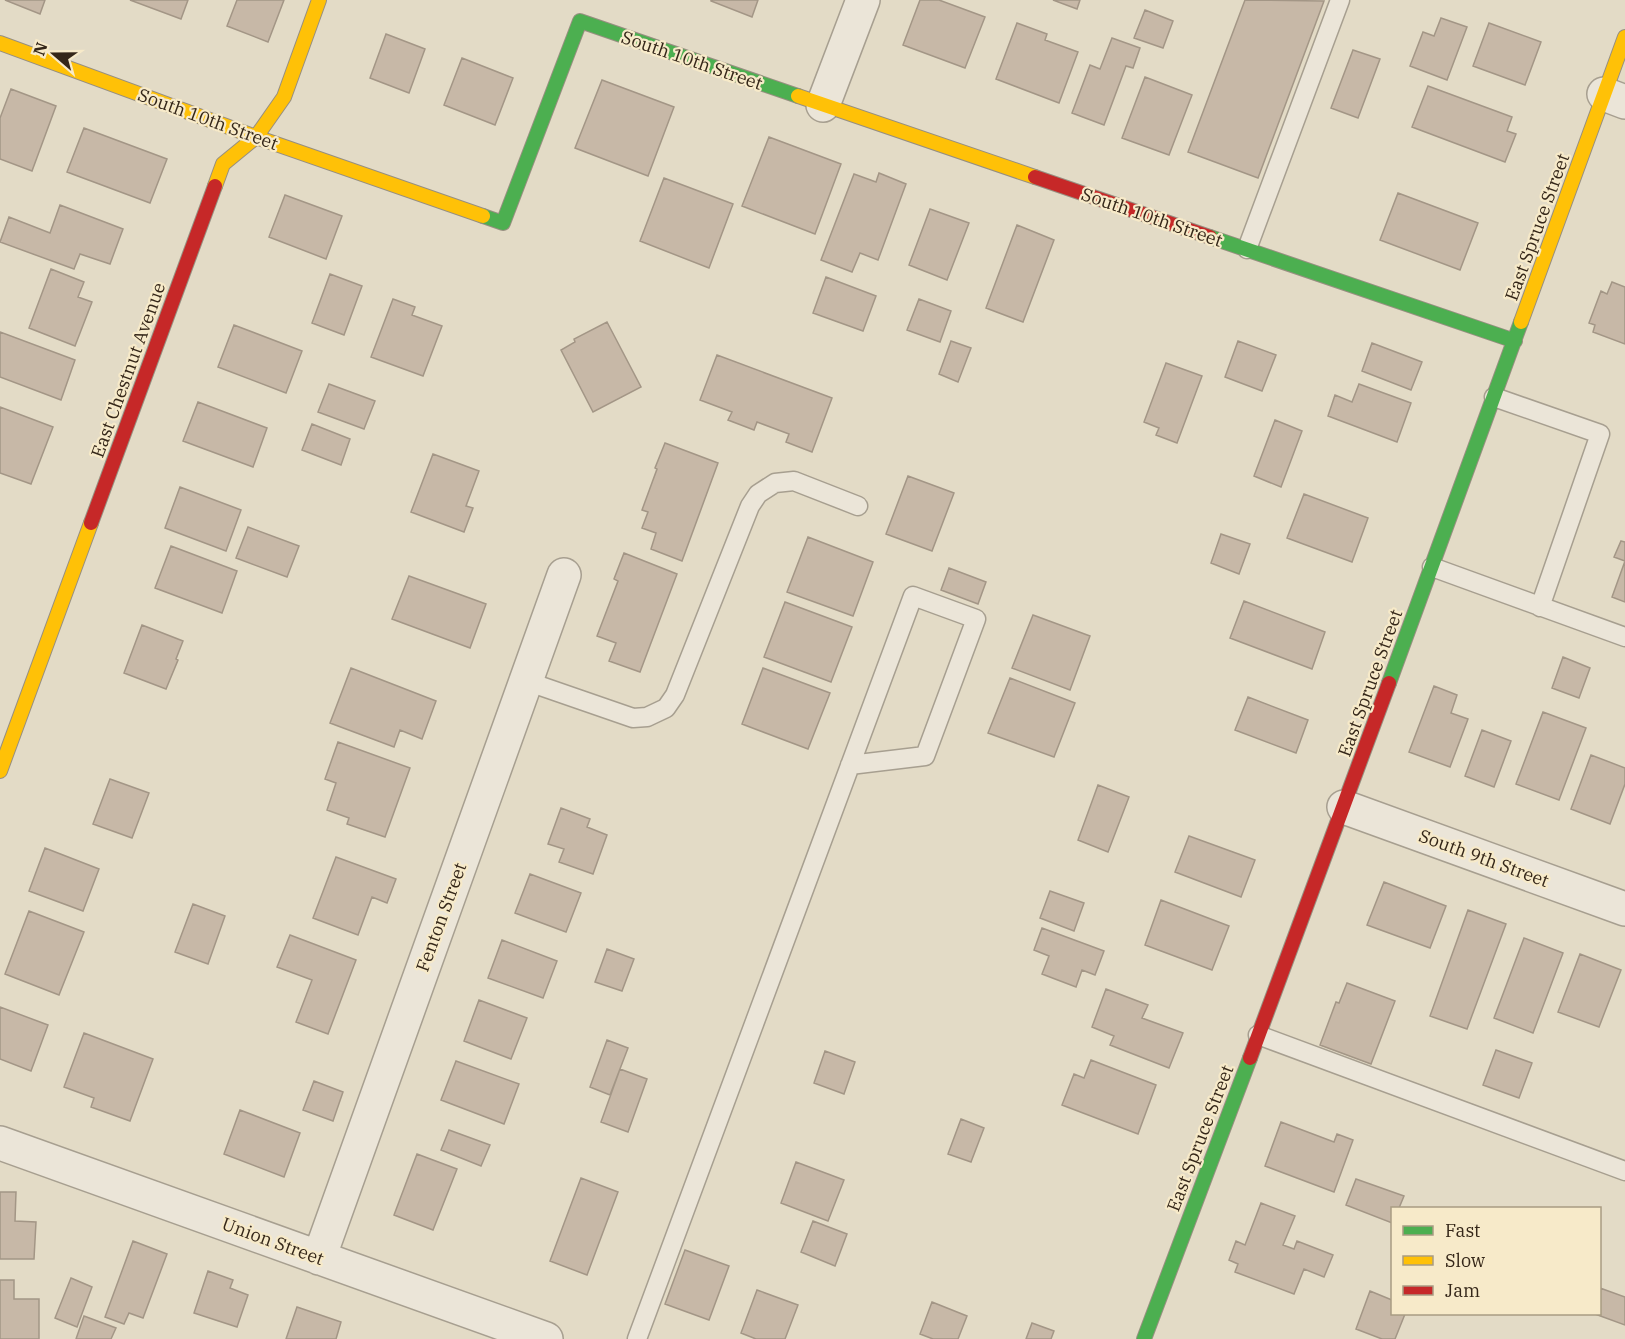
<svg xmlns="http://www.w3.org/2000/svg" width="1625" height="1339" font-family="'IBM Plex Serif',serif">
	<style>
		.building { fill: #c7b8a7; stroke: #a39686; stroke-width: 1.5 }
		.lines { fill: none; stroke-linecap: round; stroke-linejoin: round }
		.lane-casing { stroke: #a79f90; stroke-width: 21 }
		.street-casing { stroke: #a79f90; stroke-width: 36 }
		.fast-casing { stroke: #978f80; stroke-width: 16 }
		.slow-casing { stroke: #978f80; stroke-width: 16 }
		.jam-casing { stroke: #978f80; stroke-width: 16 }
		.lane { stroke: #ebe5d8; stroke-width: 18 }
		.street { stroke: #ebe5d8; stroke-width: 33 }
		.fast { stroke: #4caf50; stroke-width: 14 }
		.slow { stroke: #ffc107; stroke-width: 14 }
		.jam { stroke: #c62828; stroke-width: 14 }
		.labels { text-anchor: middle; dominant-baseline: central; stroke-width: 4.5; stroke-linejoin: round; paint-order: stroke }
		.street-label { font-size: 18px; fill: #352719; stroke: #f7eac9 }
	</style>
	<rect width="100%" height="100%" fill="#e3dbc6"/>
	<path class="building" d="M5 0H45L40 14Z
		M130 0H188L181 19Z
		M237 0H284L268 42 227 26Z
		M711 0H758L752 17 711 1Z
		M920 0H939L985 17 965 68 903 45Z
		M1053 0H1080L1077 9Z
		M1245 0 1324 1 1258 178 1188 152Z
		M1145 10 1173 21 1163 48 1134 38Z
		M1441 18 1467 27 1447 80 1410 66 1423 32 1434 36Z
		M1017 23 1047 34 1045 40 1078 52 1059 103 996 79Z
		M1489 23 1541 42 1525 85 1473 66Z
		M386 34 425 49 409 93 370 78Z
		M1112 38 1140 48 1133 68 1126 66 1104 125 1072 113 1090 65 1100 69Z
		M1353 50 1380 59 1358 118 1331 108Z
		M462 58 513 78 495 125 444 105Z
		M1145 77 1192 95 1169 155 1122 138Z
		M602 80 674 107 648 176 575 148Z
		M1428 86 1512 117 1507 131 1516 134 1505 162 1412 127Z
		M11 89 56 106 32 171 0 159V118Z
		M84 128 167 159 150 203 67 172Z
		M769 137 841 164 815 234 742 206Z
		M879 173 906 184 878 260 860 253 852 272 821 260 854 174 876 182Z
		M664 178 733 204 709 268 640 241Z
		M1398 193 1478 223 1460 270 1380 240Z
		M285 195 342 216 326 259 269 237Z
		M60 205 123 229 110 264 80 254 74 269 0 242 9 217 50 233Z
		M930 209 969 223 947 280 909 265Z
		M1017 225 1054 240 1023 322 986 308Z
		M51 269 84 282 78 297 92 302 75 346 29 328Z
		M330 274 362 286 344 335 312 323Z
		M826 277 876 296 863 331 813 313Z
		M1612 282 1625 287V344L1593 332 1595 325 1589 323 1601 291 1607 294Z
		M393 299 415 307 412 315 442 326 423 376 371 357Z
		M919 299 951 311 940 342 907 330Z
		M607 322 641 387 593 412 561 350 575 342 574 339Z
		M234 325 302 351 286 393 218 367Z
		M0 332 75 360 61 400 0 377Z
		M951 341 971 348 958 382 939 374Z
		M1238 341 1276 355 1262 391 1225 377Z
		M1372 343 1422 362 1411 390 1362 371Z
		M717 355 832 398 812 452 786 442 789 434 757 422 754 430 728 420 732 412 700 400Z
		M1166 363 1202 376 1177 443 1156 435 1159 428 1144 422Z
		M329 384 375 401 364 429 318 412Z
		M1359 384 1411 403 1397 442 1328 416 1335 395 1352 402Z
		M198 402 267 428 253 467 183 441Z
		M0 407 53 427 31 484 0 473Z
		M1275 420 1302 431 1281 487 1254 476Z
		M312 424 350 439 341 465 302 450Z
		M665 443 718 463 682 561 651 549 656 533 642 528 648 512 642 510 657 469 655 468Z
		M433 454 479 471 466 506 473 508 464 532 411 512Z
		M908 476 954 493 932 551 886 534Z
		M180 487 241 510 226 551 165 528Z
		M1304 494 1368 518 1352 562 1287 538Z
		M248 527 299 546 287 577 236 558Z
		M1221 534 1250 544 1239 574 1211 563Z
		M808 537 873 562 853 616 787 592Z
		M1621 541 1625 542V602L1612 597 1625 561 1614 557Z
		M171 546 237 571 222 613 155 588Z
		M624 553 677 574 640 672 609 661 616 643 597 636 618 581 614 579Z
		M949 568 986 582 978 604 941 590Z
		M409 576 486 604 470 648 392 619Z
		M1244 601 1325 632 1312 669 1230 638Z
		M785 602 852 627 831 682 764 657Z
		M1033 615 1090 636 1070 690 1012 668Z
		M142 625 183 641 176 659 178 660 166 689 124 673Z
		M1563 657 1590 668 1579 698 1552 688Z
		M351 668 436 701 422 739 400 730 394 747 330 723Z
		M763 668 830 693 808 749 742 724Z
		M1010 678 1075 703 1054 757 988 733Z
		M1434 686 1457 695 1451 713 1468 719 1450 767 1409 752Z
		M1248 697 1308 720 1296 753 1235 730Z
		M1543 712 1586 728 1559 800 1516 784Z
		M1482 730 1511 741 1494 787 1465 776Z
		M338 742 410 768 385 837 347 824 349 818 327 810 336 783 325 779Z
		M1591 755 1625 768V784L1610 824 1571 809Z
		M110 779 149 793 132 838 93 824Z
		M1098 785 1129 797 1108 852 1078 840Z
		M561 808 590 819 587 827 607 835 593 874 559 862 564 849 548 844Z
		M1189 836 1255 860 1241 897 1175 872Z
		M45 848 99 869 83 911 29 891Z
		M336 857 396 879 387 903 372 897 358 935 313 918Z
		M530 874 581 893 566 932 515 913Z
		M1384 882 1446 906 1430 948 1367 925Z
		M1050 891 1084 903 1074 931 1040 918Z
		M1161 900 1229 926 1212 970 1145 945Z
		M193 904 225 916 208 964 175 952Z
		M1468 910 1506 924 1467 1029 1430 1016Z
		M29 911 84 932 59 995 5 974Z
		M1042 928 1104 951 1095 975 1082 970 1076 987 1042 974 1049 956 1034 950Z
		M290 935 356 960 328 1034 296 1022 312 980 277 967Z
		M1524 938 1563 953 1533 1033 1494 1018Z
		M502 940 557 961 543 998 488 978Z
		M607 949 634 959 622 991 595 982Z
		M1580 954 1621 970 1599 1027 1558 1012Z
		M1347 983 1395 1001 1371 1064 1320 1045 1336 1002 1339 1003Z
		M1106 989 1148 1005 1142 1018 1183 1033 1169 1068 1110 1045 1114 1036 1092 1027Z
		M479 1000 527 1018 511 1059 464 1041Z
		M0 1007 48 1025 31 1071 0 1059Z
		M84 1033 153 1059 130 1121 91 1107 94 1098 64 1087Z
		M607 1040 628 1048 610 1095 590 1087Z
		M1496 1050 1532 1063 1519 1098 1483 1085Z
		M825 1051 855 1062 844 1094 814 1083Z
		M1091 1060 1156 1085 1138 1134 1062 1105 1074 1074 1084 1078Z
		M456 1061 519 1084 504 1124 441 1100Z
		M620 1069 647 1079 628 1132 601 1122Z
		M314 1081 343 1092 333 1121 303 1110Z
		M240 1110 300 1133 284 1177 224 1154Z
		M961 1119 984 1128 971 1162 948 1154Z
		M1281 1122 1334 1142 1337 1134 1353 1140 1334 1192 1265 1166Z
		M449 1130 490 1145 481 1166 441 1150Z
		M417 1154 457 1169 433 1230 394 1215Z
		M796 1162 844 1180 828 1221 781 1203Z
		M581 1178 618 1192 587 1275 550 1261Z
		M1356 1179 1404 1196 1399 1208H1392V1223L1346 1205Z
		M0 1192H16L15 1221 36 1222 34 1259H0Z
		M1261 1203 1295 1216 1283 1245 1294 1249 1297 1241 1333 1255 1324 1277 1304 1269 1294 1294 1235 1272 1238 1264 1229 1260 1236 1241 1245 1245Z
		M813 1221 847 1234 835 1266 801 1252Z
		M133 1241 167 1254 143 1318 129 1313 124 1324 105 1317Z
		M685 1250 729 1266 709 1320 665 1304Z
		M208 1271 233 1280 230 1288 248 1295 237 1327 194 1313Z
		M71 1278 92 1287 77 1327 55 1318Z
		M0 1280H14V1299H39V1339H0Z
		M1600 1288 1625 1297V1325L1595 1314H1600Z
		M757 1290 798 1305 785 1339H756L741 1333Z
		M1370 1291 1392 1300V1314H1405L1395 1339H1382L1356 1329Z
		M932 1302 967 1316 958 1339H933L920 1334Z
		M297 1307 341 1322 336 1339H286Z
		M84 1316 116 1328 111 1339H76Z
		M1032 1323 1054 1331 1051 1339H1026Z"/>
	<g class="lines">
		<g class="lane-casing">
			<path id="lane" d="M1247 249 1340 0
				M1494 397 1600 434 1540 607
				M1432 567 1625 637
				M526 681 633 718 647 717 666 708 675 695 750 506 758 494 775 483 794 481 858 506
				M1258 1035 1625 1171
				M637 1339 913 596 976 619 925 756 850 765"/>
		</g>
		<g class="street-casing">
			<path id="street" d="M1604 94 1625 102
				M823 105 863 0
				M1344 807 1625 909
				M0 1143 546 1339
				M319 1258 564 575"/>
		</g>
		<g class="fast-casing">
			<path id="fast" d="M483 216 503 223 580 21 798 96
				M1210 237 1515 341
				M1389 683 1521 322
				M1144 1339 1250 1058"/>
		</g>
		<g class="slow-casing">
			<path id="slow" d="M0 43 256 137 483 216
				M798 96 1035 177
				M215 186 223 164 256 137 284 97 319 0
				M1521 322 1625 37
				M0 771 91 523"/>
		</g>
		<g class="jam-casing">
			<path id="jam" d="M1035 177 1210 237
				M91 523 215 186
				M1250 1058 1389 683"/>
		</g>
		<use href="#lane" class="lane"/>
		<use href="#street" class="street"/>
		<use href="#fast" class="fast"/>
		<use href="#slow" class="slow"/>
		<use href="#jam" class="jam"/>
	</g>
	<g class="labels">
		<g class="street-label">
			<text transform="translate(692 60) rotate(19)">South 10th Street</text>
			<text transform="translate(208 119) rotate(20)">South 10th Street</text>
			<text transform="translate(1152 217) rotate(19)">South 10th Street</text>
			<text transform="translate(1537 227) rotate(-70)">East Spruce Street</text>
			<text transform="translate(128 370) rotate(-70)">East Chestnut Avenue</text>
			<text transform="translate(1370 683) rotate(-70)">East Spruce Street</text>
			<text transform="translate(1484 858) rotate(20)">South 9th Street</text>
			<text transform="translate(441 917) rotate(-70)">Fenton Street</text>
			<text transform="translate(1200 1138) rotate(-69)">East Spruce Street</text>
			<text transform="translate(273 1241) rotate(20)">Union Street</text>
		</g>
	</g>
	<rect x="1391" y="1207" width="210" height="108" fill="#f7eac9" stroke="#a99c83" stroke-width="1.5"/>
	<rect x="1403" y="1226" width="30" height="9" fill="#4caf50" stroke="#a99c83" stroke-width="1.5"/>
	<text x="1445" y="1237" font-size="18" fill="#352719">Fast</text>
	<rect x="1403" y="1256" width="30" height="9" fill="#ffc107" stroke="#a99c83" stroke-width="1.5"/>
	<text x="1445" y="1267" font-size="18" fill="#352719">Slow</text>
	<rect x="1403" y="1286" width="30" height="9" fill="#c62828" stroke="#a99c83" stroke-width="1.5"/>
	<text x="1445" y="1297" font-size="18" fill="#352719">Jam</text>
	<g transform="translate(54 54) rotate(290)" stroke="#f7eac9" stroke-width="4.5" paint-order="stroke">
	<path d="M0-4.5L10 22L0 15L-10 22Z" fill="#352719"/>
	<text y="-9" font-size="16" font-weight="bold" text-anchor="middle" fill="#352719">N</text>
	</g>
</svg>
